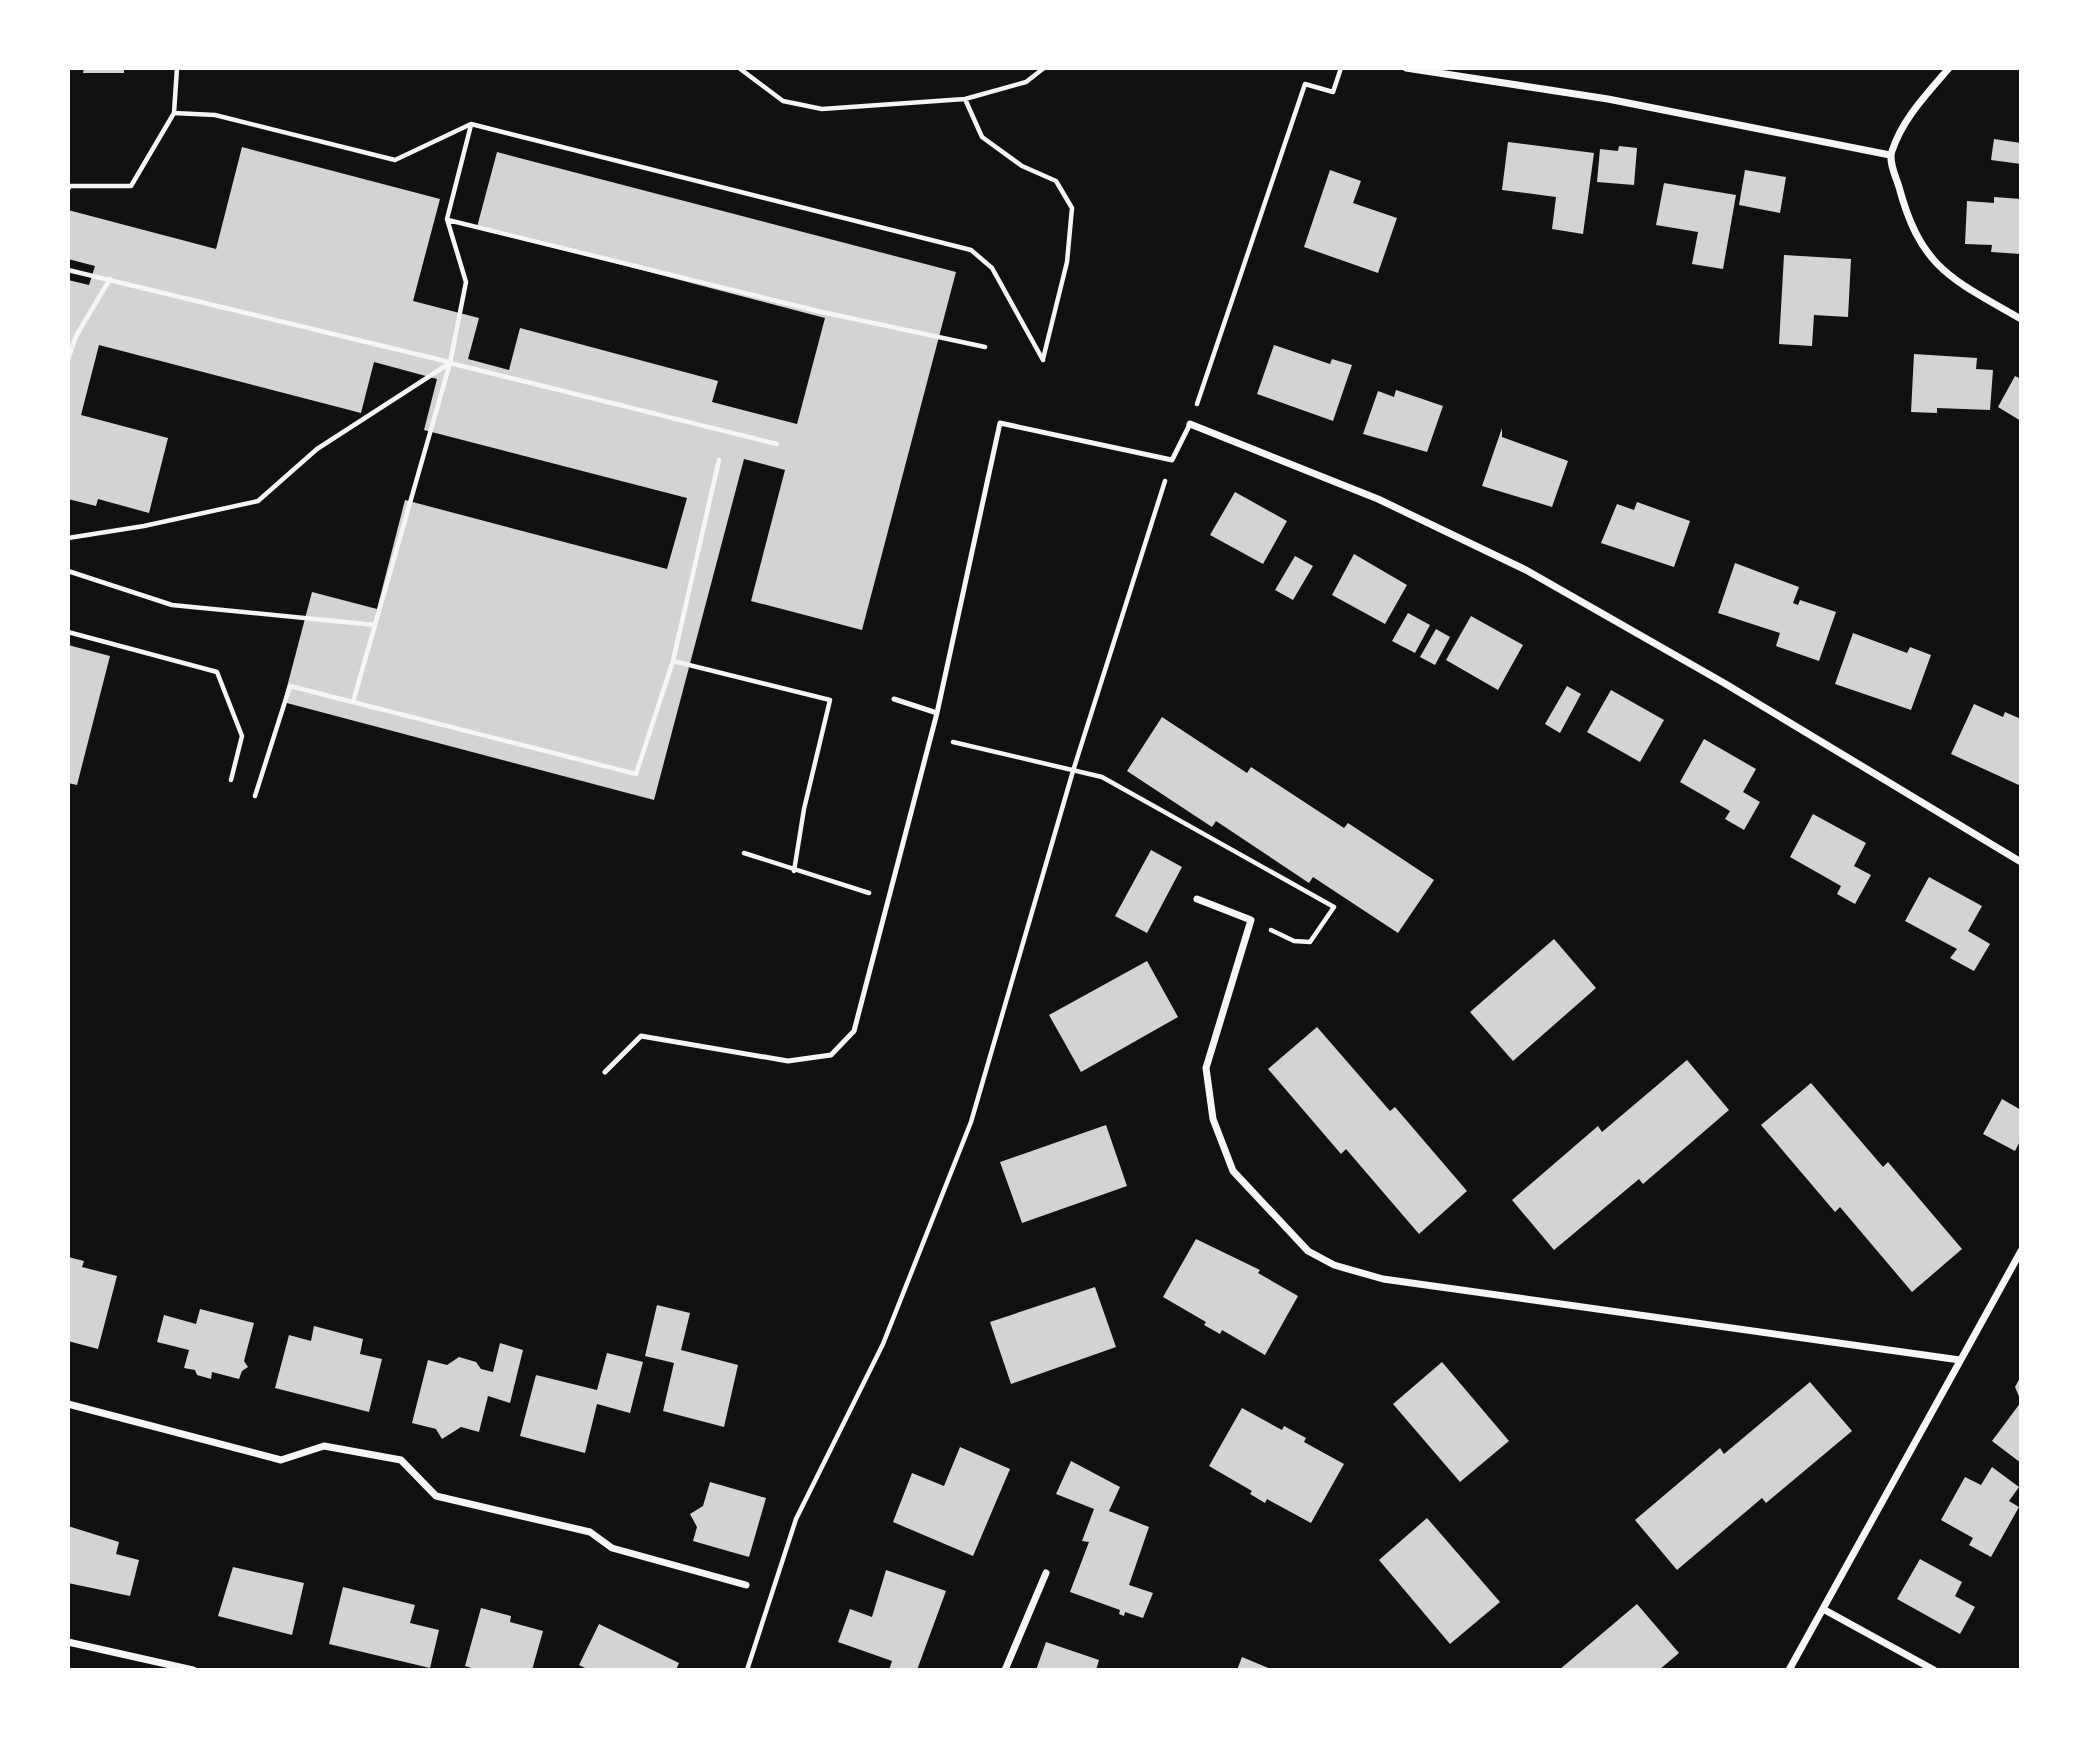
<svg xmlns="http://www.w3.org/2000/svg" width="2089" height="1738" font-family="Roboto,sans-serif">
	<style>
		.building { fill: #d3d3d3 }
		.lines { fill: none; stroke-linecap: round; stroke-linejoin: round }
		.path { stroke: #f5f5f5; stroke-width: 4.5 }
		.service { stroke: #f5f5f5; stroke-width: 5 }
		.minor { stroke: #f5f5f5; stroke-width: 7 }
	</style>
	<rect width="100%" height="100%" fill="#111"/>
	<path class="building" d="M84 68H124V73H83Z
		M1994 139 2021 143V164L1991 160Z
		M1508 142 1594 153 1583 234 1552 229 1556 197 1502 190Z
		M1619 146 1637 148 1634 185 1597 182 1600 149 1618 151Z
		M242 147 440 199 413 301 479 318 468 359 509 370 520 328 718 381 712 402 797 424 825 318 477 227 497 152 956 272 862 630 751 601 785 470 744 459 654 800 283 702 312 592 377 609 405 500 667 569 687 498 424 430 437 379 374 362 361 413 99 345 81 415 168 438 149 513 98 499 96 506 68 499V280L89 285 95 266 68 259V210L216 249Z
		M1330 170 1361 181 1353 203 1397 218 1378 273 1304 247Z
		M1745 170 1786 177 1780 213 1739 205Z
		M1664 183 1736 195 1723 269 1692 264 1698 232 1656 225Z
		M1994 197 2021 199V254L1991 252 1992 245 1965 244 1967 201 1994 203Z
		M1784 255 1851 259 1848 317 1814 315 1812 346 1779 344Z
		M1274 345 1330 364 1332 359 1352 365 1333 421 1257 394Z
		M1914 354 1977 358 1976 369 1993 370 1990 410 1937 408V413L1911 412Z
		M2015 376 2021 379V421L1998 407Z
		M1396 390 1443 406 1427 452 1363 434 1378 391 1394 397Z
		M1502 428V437L1568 461 1552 507 1482 486Z
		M1235 492 1287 521 1263 564 1210 535Z
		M1637 502 1690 521 1674 567 1601 543 1617 504 1634 510Z
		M1354 554 1407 585 1385 624 1332 595Z
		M1295 556 1313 566 1293 600 1275 590Z
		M1735 563 1799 587 1793 603 1798 605 1800 600 1836 612 1819 661 1776 646 1780 633 1718 613Z
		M1408 613 1430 625 1415 653 1392 641Z
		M1471 616 1523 645 1498 690 1446 660Z
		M1436 629 1450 637 1435 665 1420 657Z
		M1853 633 1907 653 1910 647 1931 655 1911 710 1835 684Z
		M68 645 110 656 77 785 68 783Z
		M1567 686 1581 694 1560 733 1545 724Z
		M1611 690 1664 720 1640 762 1587 732Z
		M1974 704 2003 717 2005 712 2021 719V786L1951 754Z
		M1162 717 1247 773 1251 767 1344 828 1348 823 1434 880 1398 933 1313 877 1309 883 1216 821 1212 827 1127 771Z
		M1704 739 1756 769 1743 792 1760 802 1744 830 1725 819 1730 811 1680 782Z
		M1813 814 1866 843 1854 866 1871 875 1855 904 1837 894 1841 886 1790 857Z
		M1151 850 1182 867 1147 933 1115 916Z
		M1929 877 1982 906 1968 931 1990 944 1974 971 1950 958 1957 949 1905 921Z
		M1554 939 1596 988 1513 1061 1470 1012Z
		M1147 961 1178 1017 1081 1072 1049 1015Z
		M1317 1027 1390 1111 1395 1107 1467 1191 1419 1234 1346 1149 1341 1154 1268 1069Z
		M1687 1060 1729 1110 1643 1184 1639 1179 1554 1250 1512 1200 1598 1126 1602 1132Z
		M1811 1083 1883 1167 1888 1162 1962 1249 1912 1292 1840 1207 1835 1212 1761 1125Z
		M2002 1099 2021 1110V1139L2015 1151 1983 1134Z
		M1106 1125 1127 1186 1022 1223 1000 1162Z
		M1196 1239 1260 1270 1258 1273 1298 1296 1265 1355 1222 1330 1220 1334 1204 1325 1206 1322 1163 1297Z
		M68 1257 84 1261 82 1267 117 1276 98 1349 68 1341Z
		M1095 1287 1116 1347 1011 1384 990 1322Z
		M657 1305 690 1313 681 1350 738 1365 724 1427 663 1411 674 1363 645 1356Z
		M200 1309 254 1323 244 1361 248 1367 242 1371 239 1379 212 1372 211 1379 197 1375 195 1370 184 1368 189 1350 157 1342 164 1315 196 1324Z
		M314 1326 363 1339 360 1354 382 1359 369 1412 275 1388 289 1335 311 1341Z
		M500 1343 523 1350 510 1403 488 1396 479 1432 461 1427 442 1439 436 1429 412 1423 428 1360 447 1365 459 1357 476 1362 481 1369 493 1372Z
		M607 1353 643 1362 630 1413 597 1404 585 1453 520 1436 536 1375 597 1390Z
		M1442 1362 1509 1441 1460 1482 1393 1404Z
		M2021 1376V1401L2015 1387Z
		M1810 1382 1852 1431 1766 1503 1762 1498 1677 1570 1635 1520 1720 1448 1724 1454Z
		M2021 1402V1463L1992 1441Z
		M1242 1408 1282 1430 1284 1426 1306 1438 1304 1442 1344 1464 1311 1523 1267 1499 1265 1503 1250 1494 1252 1491 1209 1466Z
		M960 1447 1010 1469 973 1556 893 1522 912 1473 944 1486Z
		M1071 1461 1120 1487 1109 1511 1149 1527 1129 1585 1153 1593 1143 1618 1125 1612 1124 1616 1119 1614 1120 1610 1070 1592 1089 1542 1082 1541 1094 1509 1056 1494Z
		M1992 1467 2019 1487 2009 1501 2019 1507 1991 1557 1969 1545 1973 1538 1941 1520 1965 1477 1981 1485Z
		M710 1482 766 1498 749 1557 693 1541 697 1527 690 1514 703 1506Z
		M1427 1518 1500 1602 1450 1644 1379 1560Z
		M68 1526 119 1542 116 1554 139 1560 130 1596 68 1583Z
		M1920 1559 1962 1582 1955 1596 1975 1607 1960 1634 1897 1599Z
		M233 1567 304 1583 292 1635 218 1616Z
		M886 1570 946 1591 917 1670H889L892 1661 838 1642 850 1609 872 1617Z
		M343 1587 415 1605 410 1623 439 1630 430 1668 329 1644Z
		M1637 1604 1679 1653 1659 1670H1559Z
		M481 1608 511 1616 510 1622 543 1631 532 1670H478L465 1666Z
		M599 1624 679 1663 676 1670H589L579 1665Z
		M1046 1642 1099 1660 1096 1670H1036Z
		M1242 1657 1273 1670H1237Z"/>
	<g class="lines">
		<path class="path" d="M739 68 783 101 822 109 965 99 1026 82 1044 68
			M965 99 982 137 1022 166 1056 181 1072 208 1067 262 1043 359
			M174 113 177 68
			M68 189 70 186H131L174 113 215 115 395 160 471 124 971 250 992 268 1043 360
			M448 220 822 312 985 347
			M68 270 449 362
			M68 360 76 336 110 279
			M1197 404 1305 84 1333 92 1341 68
			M68 538 144 526 258 501 317 449 450 363 466 282 447 219 471 125
			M68 571 172 605 375 625
			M68 632 217 672 242 736 231 780
			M673 661 719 460
			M353 702 450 363 777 444
			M953 742 1102 777 1334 907 1310 942 1294 941 1271 930
			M255 796 290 686 636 774 673 661 830 700 804 809 794 871
			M744 853 869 893
			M747 1670 796 1519 883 1344 971 1122 1073 771 1165 481"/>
		<path class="service" d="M894 699 937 713
			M605 1072 641 1036 788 1061 831 1055 854 1031 937 713 1000 423 1172 460 1190 424"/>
		<path class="minor" d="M1406 68 1608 99 1890 155
			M1949 68C1927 94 1903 118 1892 151 1888 161 1896 177 1899 187 1921 269 1952 279 2021 319
			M1190 424 1378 499 1526 570 1724 683 2021 862
			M1197 899 1251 920 1206 1068 1213 1119 1233 1171 1308 1251 1334 1265 1383 1279 1960 1360
			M68 1404 281 1460 324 1446 401 1460 436 1496 590 1532 612 1548 746 1585
			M1823 1609 1934 1670
			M68 1642 193 1670
			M1005 1670 1046 1573
			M1789 1670 2021 1251"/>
	</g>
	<rect width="2089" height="1738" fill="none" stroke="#ffffff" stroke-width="140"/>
</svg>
